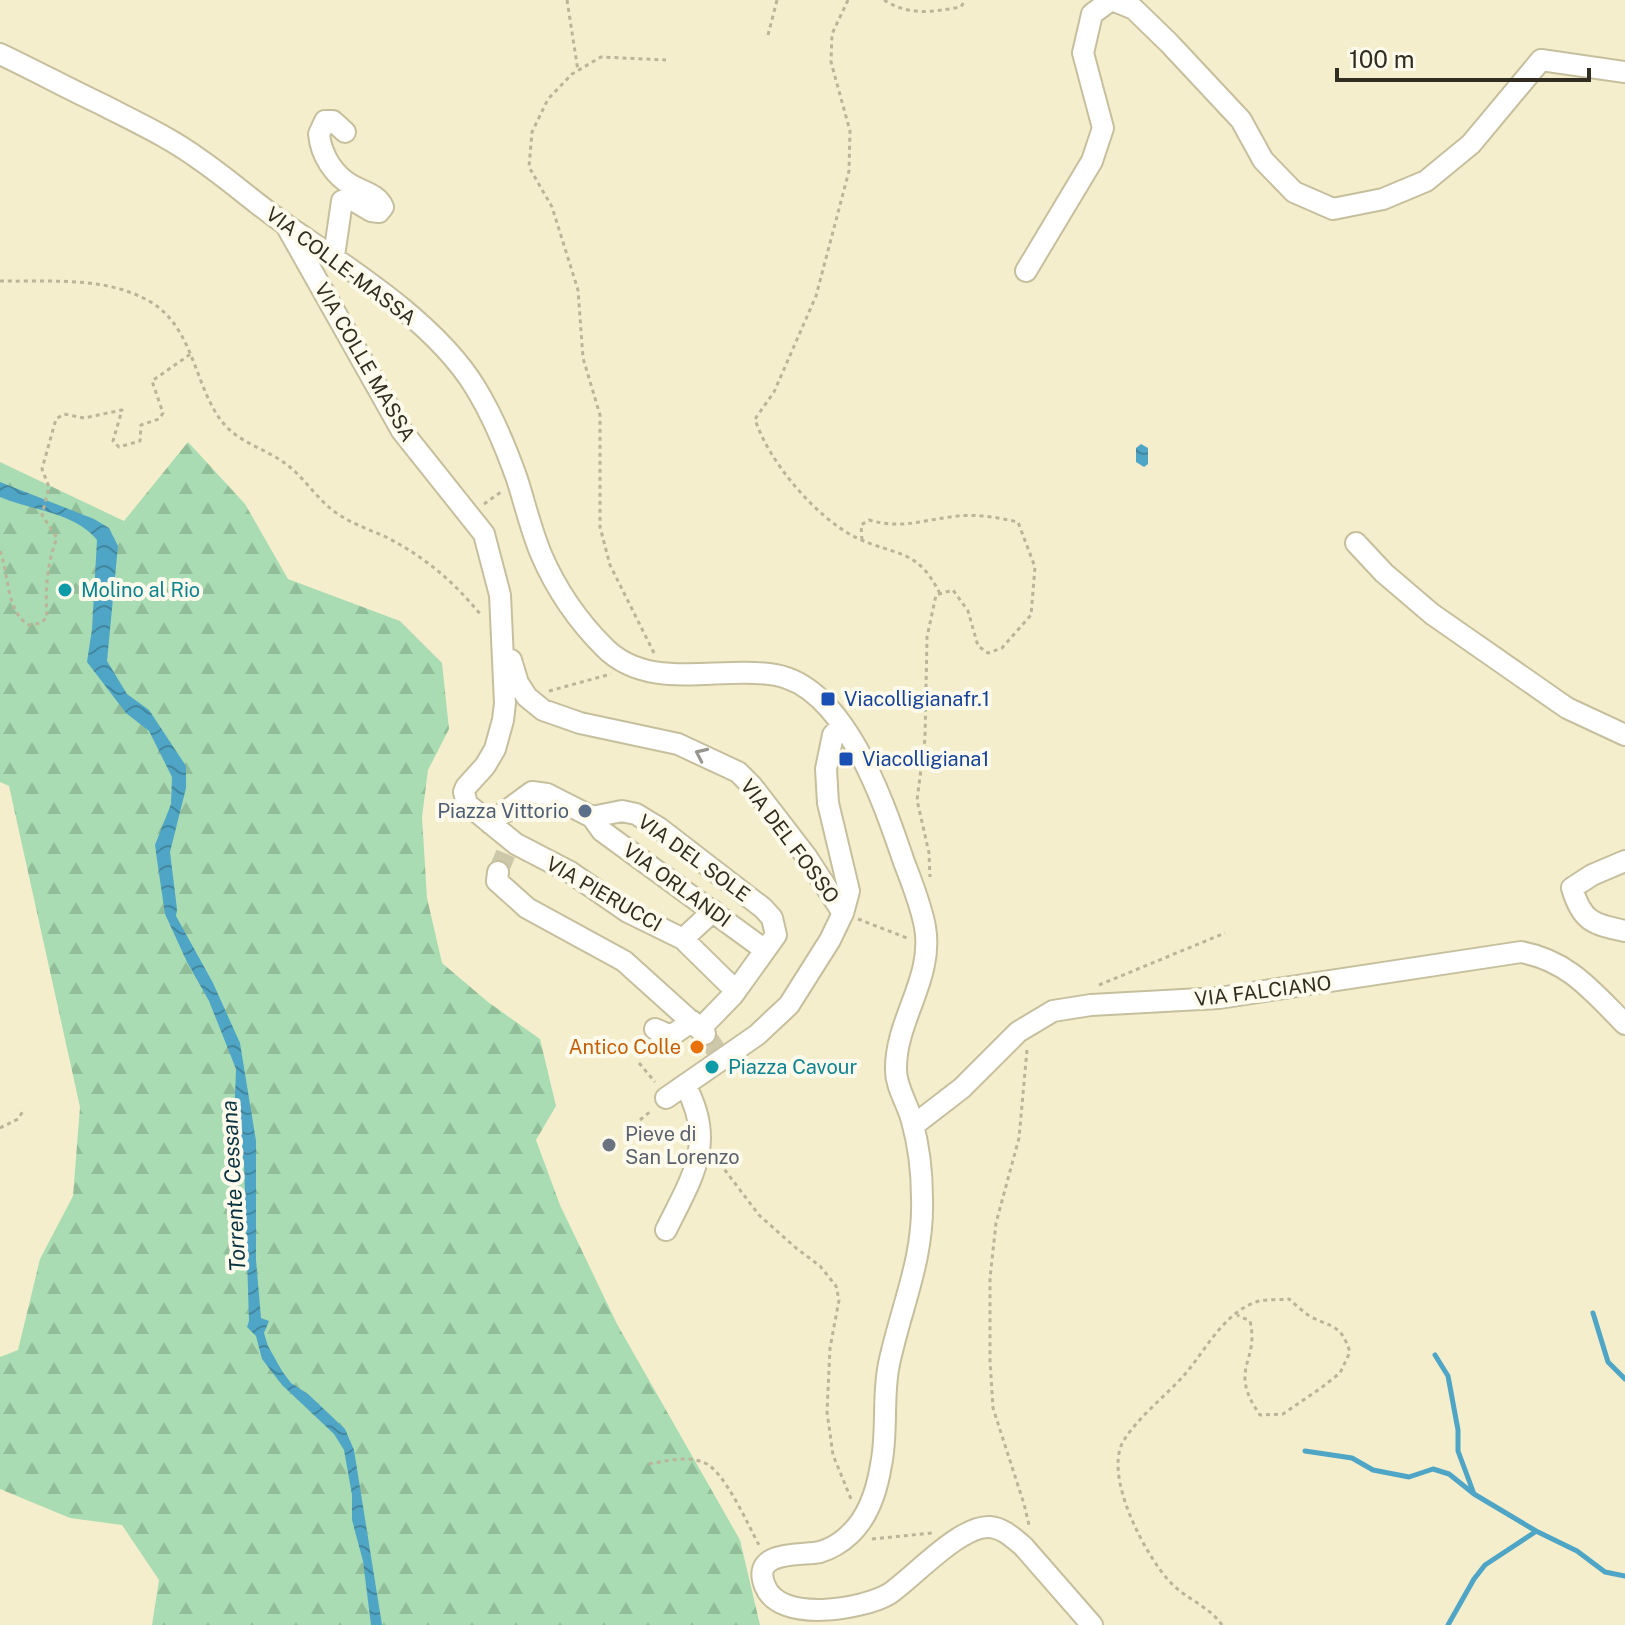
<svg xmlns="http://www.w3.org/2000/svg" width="1625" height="1625" font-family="'Public Sans',sans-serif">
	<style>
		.forest { fill: url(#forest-firs) }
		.water { fill: url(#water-waves) }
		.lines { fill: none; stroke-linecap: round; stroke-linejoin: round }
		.stream { stroke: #4fa5c6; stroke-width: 5 }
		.minor-tunnel { stroke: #cec8aa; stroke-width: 20; stroke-dasharray: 20 10; stroke-linecap: butt }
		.minor-casing { stroke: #c6bf9e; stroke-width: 24 }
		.path { stroke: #bab498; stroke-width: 3; stroke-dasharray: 4 4; stroke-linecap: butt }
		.minor { stroke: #fff; stroke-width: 20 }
		.oneway { stroke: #989690 }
		.culture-dot { fill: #0f9aa8; stroke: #fefbed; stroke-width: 3 }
		.transit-dot { fill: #1a4fb4; stroke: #fefbed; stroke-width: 3 }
		.service-dot { fill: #5c6f8a; stroke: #fefbed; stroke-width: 3 }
		.food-dot { fill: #e8710a; stroke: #fefbed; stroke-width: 3 }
		.worship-dot { fill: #6b7280; stroke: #fefbed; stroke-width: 3 }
		.labels { text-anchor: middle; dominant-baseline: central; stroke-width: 8; stroke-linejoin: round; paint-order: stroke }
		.street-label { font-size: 20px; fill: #312e21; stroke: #fefbed }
		.culture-label { font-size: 20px; fill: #0d838f; stroke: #fefbed; text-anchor: start }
		.transit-label { font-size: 20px; fill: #164399; stroke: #fefbed; text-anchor: start }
		.service-label { font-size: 20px; fill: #4e5e75; stroke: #fefbed; text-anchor: end }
		.food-label { font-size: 20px; fill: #c56008; stroke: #fefbed; text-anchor: end }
		.worship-label { font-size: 20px; fill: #5b616d; stroke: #fefbed; text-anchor: start }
		.water-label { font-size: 22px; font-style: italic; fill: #0a3241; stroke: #fefbed }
	</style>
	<defs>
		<pattern id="forest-firs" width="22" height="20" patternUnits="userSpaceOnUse" patternTransform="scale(2)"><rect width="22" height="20" fill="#a9dcb2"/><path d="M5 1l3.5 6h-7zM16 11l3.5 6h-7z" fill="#92bd99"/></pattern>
		<pattern id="water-waves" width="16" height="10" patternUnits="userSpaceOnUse" patternTransform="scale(2)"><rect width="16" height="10" fill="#4fa5c6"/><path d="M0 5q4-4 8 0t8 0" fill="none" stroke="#4287a0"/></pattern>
	</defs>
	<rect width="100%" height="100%" fill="#f5eecc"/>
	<path class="forest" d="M188 442 245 504 288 579 400 621 442 663 449 729 428 770 422 817 427 898 442 963 488 1002 540 1039 556 1106 536 1140 560 1205 617 1324 740 1540 760 1625H152L159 1580 122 1525 70 1518 0 1489V1357L18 1350 40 1259 73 1196 80 1107 9 786 0 782V462L124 521Z"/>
	<path class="water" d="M1141 444 1148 448V464L1144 467 1136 462V448Z
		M0 482 94 519 109 528 118 546 107 661 127 694 149 710 186 766V788L170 852 177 909 176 916 213 983 240 1043 256 1141V1260L261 1318 269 1321 264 1333 268 1346 282 1371 291 1383 308 1394 345 1429 354 1450 382 1625H371L363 1561 352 1520V1495L344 1450 334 1434 282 1385 262 1359 256 1336 247 1327 249 1321 244 1162 234 1121 236 1069 209 1001 187 962 165 914 157 860 155 845 171 804 172 777 149 731 126 713 87 662 92 629 97 540C76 513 31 510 0 497Z"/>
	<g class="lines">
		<path class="stream" d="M1593 1313 1608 1362 1625 1379
			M1435 1355 1448 1376 1458 1430V1451L1474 1494 1536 1531 1577 1551 1605 1572 1625 1576
			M1305 1451 1352 1458 1373 1470 1409 1477 1433 1469 1449 1474 1474 1494
			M1448 1625 1474 1579 1485 1565 1535 1532"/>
		<path class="minor-tunnel" d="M498 872 508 848
			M705 1034 723 1060"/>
		<g class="minor-casing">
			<path id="minor" d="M1112 0 1134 9 1169 43 1241 120 1263 160 1294 192 1333 209 1383 199 1426 181 1471 144 1541 60 1625 72
				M0 54C34 70 67 88 101 104 134 121 169 137 199 159 230 180 258 206 289 227 350 269 436 323 475 387 493 416 506 448 517 479 525 504 531 530 541 554 556 589 577 620 604 647 649 693 719 665 776 675 846 688 884 804 904 862 912 883 921 905 925 927 934 978 896 1019 896 1068 895 1086 908 1104 912 1121 919 1146 922 1174 922 1199 924 1259 901 1307 889 1364 882 1397 888 1432 881 1465 877 1490 869 1517 849 1535 842 1542 830 1549 820 1552 803 1556 750 1549 765 1586 780 1624 863 1609 889 1594 914 1577 960 1525 990 1527 1003 1528 1013 1538 1023 1546L1092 1625
				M287 227 402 431 484 534 500 595 505 703 503 720 495 749 485 766 466 787 464 792 467 804 516 844 570 872 628 912 683 939 736 991
				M334 256 342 201 349 198 371 211 379 212 383 207C378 195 364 192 353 186 334 176 321 155 319 134L325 121H333L345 132
				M1026 271 1092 161 1103 128 1083 53 1092 14 1111 0
				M1356 543 1384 573 1432 614 1567 708 1625 735
				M511 660 518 683 527 697 543 710 580 723 678 744 738 772 752 786 806 856 843 913
				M592 817 622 811 636 814 659 828 763 908 772 918 776 935 733 995 701 1028
				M592 817 602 831 765 950
				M490 823 532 792 547 794 592 817
				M1625 861 1592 875 1572 888C1582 922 1593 924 1625 931
				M498 872 497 881 527 908 624 961 705 1034
				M683 939 713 911
				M655 1029 671 1036 692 1021
				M666 1098 757 1035 789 1005 830 940 843 913 849 891 828 803 826 769 833 735 841 726
				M914 1125 962 1088 1018 1032 1053 1011 1091 1005 1219 998 1521 952C1569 961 1592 991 1625 1024
				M666 1230C692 1177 717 1143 685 1085"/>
		</g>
		<path class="path" d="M567 0 578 71
			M848 0 832 34 831 62 850 131 849 171 816 296 774 392 755 419C768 461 817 519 857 538 895 556 918 548 940 594
			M884 0C909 16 932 12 961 7L965 0
			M768 35 777 0
			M0 281C49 282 105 276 149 301 195 327 194 389 224 424 240 443 266 449 286 464 305 478 318 501 338 514 354 525 371 530 388 538 426 558 454 582 481 615
			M484 504 501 492
			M862 540 861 525 869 520C901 529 919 521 950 517 973 513 996 517 1018 522L1035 567 1031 615 1002 648 988 653 978 646 968 611 953 590 936 595 927 637 925 738 917 800 929 853 930 877
			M0 551C9 573 6 613 29 625L41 623 47 617C45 590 47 563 57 538L42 515 49 487 42 469 56 419 64 414 84 418 122 410 113 441 119 447 140 441 141 425 159 419 163 413 152 381 192 353
			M654 653 610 565 600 527V415L583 358 578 290 552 207 529 167 532 132 548 99 572 74 601 57 666 60
			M549 691 611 674
			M858 919 907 938
			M1099 985 1225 933
			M1027 1050 1019 1138 996 1223 990 1278V1361L993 1408 1024 1504 1029 1525
			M639 1063 655 1082
			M640 1120 652 1110
			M0 1128 18 1119 23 1111
			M715 1157 759 1215 796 1248 820 1266 836 1286 839 1300 830 1348 827 1412 833 1455 851 1499
			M649 1464C666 1461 688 1455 705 1463 725 1472 748 1525 759 1545
			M872 1539 932 1533
			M1222 1625C1209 1606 1186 1599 1171 1583 1146 1557 1102 1475 1124 1440 1140 1415 1167 1395 1186 1373 1207 1348 1225 1311 1259 1301 1268 1299 1280 1300 1289 1299 1296 1305 1303 1312 1311 1317 1334 1328 1341 1325 1350 1352L1340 1373 1321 1388 1283 1414 1260 1415C1227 1368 1260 1363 1250 1321L1237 1315"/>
		<use href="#minor" class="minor"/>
	</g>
	<defs><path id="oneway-chevron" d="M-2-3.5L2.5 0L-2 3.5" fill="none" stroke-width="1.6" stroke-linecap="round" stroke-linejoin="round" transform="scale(2)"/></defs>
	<use class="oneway" href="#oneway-chevron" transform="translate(701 754) rotate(-155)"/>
	<g class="culture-dot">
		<circle cx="65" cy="590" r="8"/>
		<circle cx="712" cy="1067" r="8"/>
	</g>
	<g class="transit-dot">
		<rect x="820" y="691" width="16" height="16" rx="4"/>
		<rect x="838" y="751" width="16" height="16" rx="4"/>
	</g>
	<circle class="service-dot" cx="585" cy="811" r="8"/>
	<circle class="food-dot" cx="697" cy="1047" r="8"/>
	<circle class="worship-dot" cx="609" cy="1145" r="8"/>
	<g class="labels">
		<g class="street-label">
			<text transform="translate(341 266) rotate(37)">VIA COLLE-MASSA</text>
			<text transform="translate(365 362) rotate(60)">VIA COLLE MASSA</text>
			<text transform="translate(790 841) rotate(53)">VIA DEL FOSSO</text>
			<text transform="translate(694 858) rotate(36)">VIA DEL SOLE</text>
			<text transform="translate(677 885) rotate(36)">VIA ORLANDI</text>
			<text transform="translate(604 894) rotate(30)">VIA PIERUCCI</text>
			<text transform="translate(1263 991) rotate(-7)">VIA FALCIANO</text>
		</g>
		<g class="culture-label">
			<text x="81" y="590">Molino al Rio</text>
			<text x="728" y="1067">Piazza Cavour</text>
		</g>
		<g class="transit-label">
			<text x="844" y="699">Viacolligianafr.1</text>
			<text x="862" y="759">Viacolligiana1</text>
		</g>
		<g class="service-label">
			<text x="569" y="811">Piazza Vittorio</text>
		</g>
		<g class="food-label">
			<text x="681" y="1047">Antico Colle</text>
		</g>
		<g class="worship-label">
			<text x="625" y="1134">Pieve di<tspan x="625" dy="23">San Lorenzo</tspan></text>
		</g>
		<g class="water-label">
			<text transform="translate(233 1186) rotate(-93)">Torrente Cessana</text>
		</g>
	</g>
	<path d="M1337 68v12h252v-12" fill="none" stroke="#312e21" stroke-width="4"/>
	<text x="1349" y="68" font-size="24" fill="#312e21" stroke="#fefbed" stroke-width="6" paint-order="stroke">100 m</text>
</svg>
